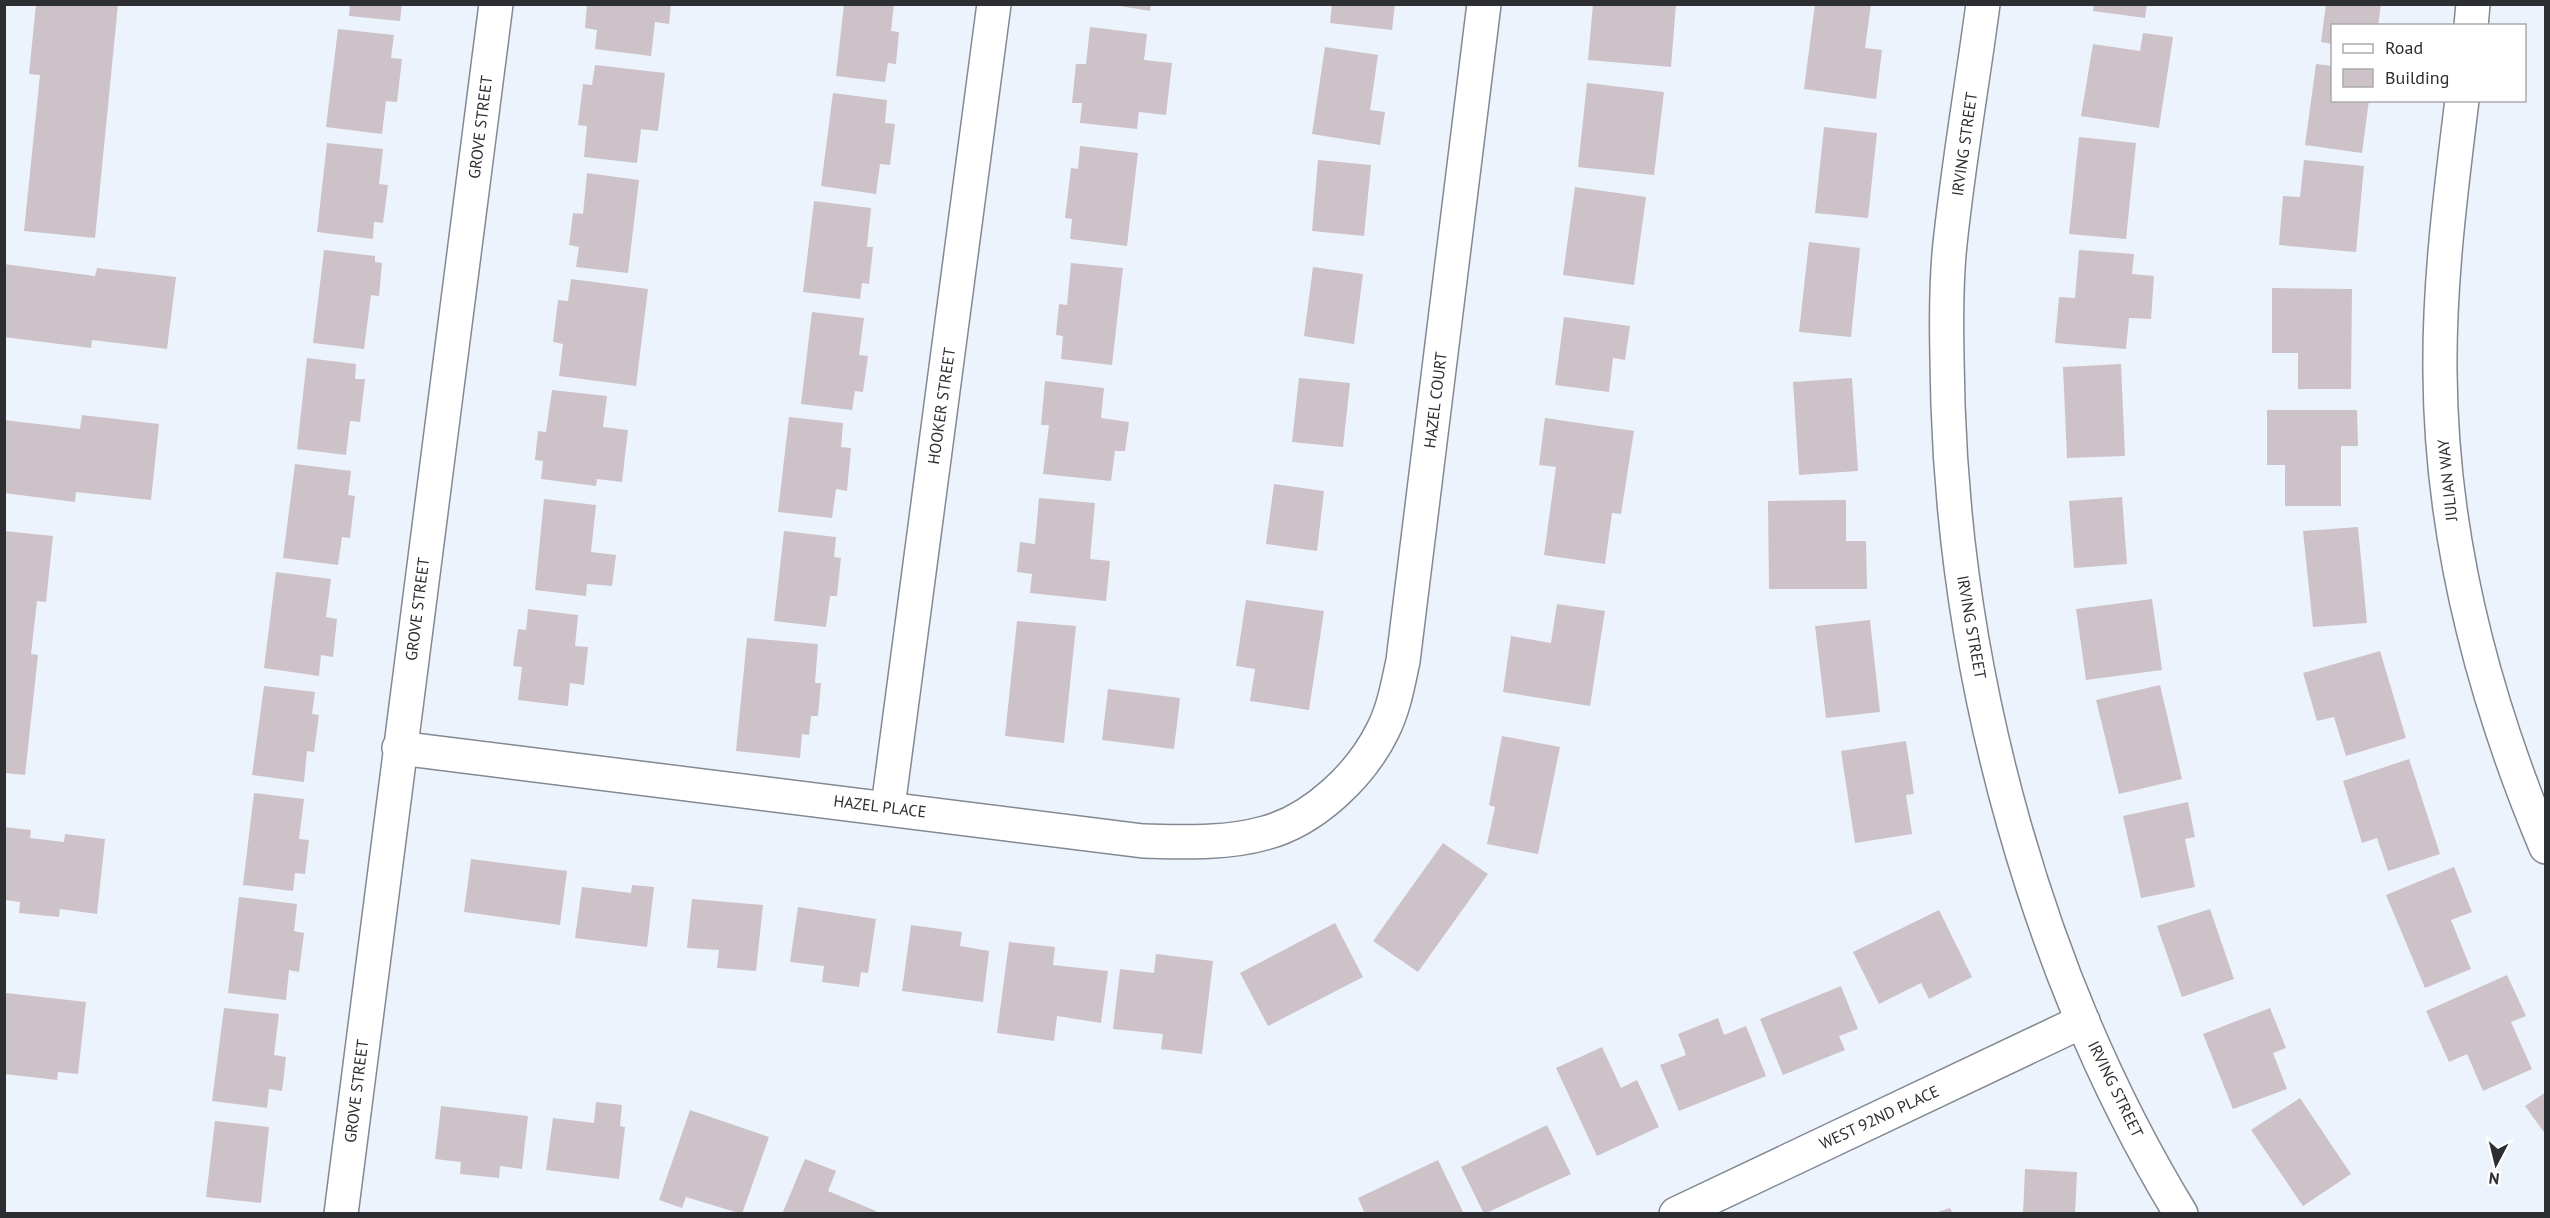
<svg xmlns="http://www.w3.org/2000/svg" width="2550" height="1218" font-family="'PT Sans',sans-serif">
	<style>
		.building { fill: #cdc2c8 }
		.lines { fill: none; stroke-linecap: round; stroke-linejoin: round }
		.street-casing { stroke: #838992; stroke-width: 36 }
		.street { stroke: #fff; stroke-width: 33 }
		.labels { text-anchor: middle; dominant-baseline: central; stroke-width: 4.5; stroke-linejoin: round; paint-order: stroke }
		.street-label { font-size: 16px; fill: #2c2e31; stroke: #fff }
	</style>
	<rect width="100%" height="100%" fill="#edf3fd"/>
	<path class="building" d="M36 4H118L95 238 24 231 40 75 29 74Z
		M350 4H402L400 21 349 16Z
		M587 4H671L669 24 655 22 651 56 595 49 597 30 585 28Z
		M844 4H894L891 31 899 32 896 64 888 63 885 82 836 76Z
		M1108 4H1151L1150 11Z
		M1332 4H1395L1392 30 1330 23Z
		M1593 4H1676L1671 67 1588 60Z
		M1815 4H1871L1865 48 1882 50 1876 99 1804 89Z
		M2094 4H2147L2145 18 2093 11Z
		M2326 4H2381L2378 26H2332V44L2321 42Z
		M1090 27 1147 34 1144 60 1172 63 1166 115 1139 112 1137 129 1080 123 1082 103H1072L1076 64H1086Z
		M338 29 394 35 391 58 402 59 397 102 386 101 382 134 326 127Z
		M2143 33 2173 37 2159 128 2081 116 2093 44 2140 51Z
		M1325 47 1378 55 1370 110 1385 112 1380 145 1312 134Z
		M2316 64 2332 66V100H2369L2362 153 2305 145Z
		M595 65 665 73 658 131 641 129 637 163 584 157 587 126 578 125 583 84 592 85Z
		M1587 83 1664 92 1654 175 1578 167Z
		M833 93 887 100 885 123 895 124 890 165 880 164 876 194 821 186Z
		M1824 127 1877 133 1868 218 1815 213Z
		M2079 137 2136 143 2126 239 2069 234Z
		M327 143 383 149 379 184 388 185 383 223 374 222 373 239 317 232Z
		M1080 146 1138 153 1127 246 1070 239 1072 219 1065 218 1071 168 1078 169Z
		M1318 160 1371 165 1364 236 1312 231Z
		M2304 160 2364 166 2356 252 2279 245 2283 196 2300 197Z
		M587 173 639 180 628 273 576 267 579 247 569 245 573 213 583 214Z
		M1575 187 1646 197 1634 285 1563 275Z
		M814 201 871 208 867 247H873L869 284 862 283 860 299 803 292Z
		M1809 242 1860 248 1851 337 1799 332Z
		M324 250 375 256V262L382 263 379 296 371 295 364 349 313 343Z
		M2079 250 2134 254 2132 274 2154 276 2151 319 2129 318 2126 349 2055 343 2059 297 2075 298Z
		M1071 263 1123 268 1112 365 1061 359 1063 336 1056 335 1059 304 1067 305Z
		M4 264 95 276 97 268 176 277 167 349 92 340 91 348 4 337Z
		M1313 267 1363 274 1354 344 1304 336Z
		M571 279 648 289 636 386 559 376 563 344 553 342 558 300 568 301Z
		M2272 288 2352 289 2351 389H2298V353H2272Z
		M812 312 864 318 859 355 868 356 863 392 855 391 852 410 801 404Z
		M1564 317 1630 326 1625 360 1613 358 1609 392 1555 385Z
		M307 358 356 364 355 379H365L360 422 350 421 346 455 297 449Z
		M2121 364 2125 456 2067 458 2063 367Z
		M1299 378 1350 383 1343 447 1292 442Z
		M1852 378 1858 471 1799 475 1793 382Z
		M1045 381 1104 388 1101 418 1129 422 1125 451H1115L1111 481 1043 474 1049 425H1041Z
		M552 390 607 396 603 427 628 430 622 482 597 479 596 486 541 479 543 461 535 460 538 431 546 432Z
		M2267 410H2357L2358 446H2341V506H2285V465H2267Z
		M82 415 159 424 151 500 76 492 75 502 4 493V420L80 429Z
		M789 417 843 423 841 447 851 448 847 491 836 489 832 518 778 512Z
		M1545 418 1634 431 1621 514 1612 513 1605 564 1544 555 1556 467 1539 465Z
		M295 464 351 471 348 495 355 496 350 538 342 537 338 565 283 558Z
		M1274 484 1324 491 1317 551 1266 544Z
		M2122 497 2127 564 2074 568 2069 501Z
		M1039 498 1095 503 1090 559 1110 561 1106 601 1030 593 1032 574 1017 572 1020 542 1035 544Z
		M544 499 596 505 591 552 616 555 612 586 587 584 586 596 535 590Z
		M1846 500V541H1866L1867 589H1769L1768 501Z
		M2358 527 2367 623 2313 627 2303 531Z
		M4 531 53 536 46 602 37 601 31 654 38 655 25 775 4 773Z
		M784 531 836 537 834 557 841 558 837 596H830L826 627 774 621Z
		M276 572 331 579 326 617 337 619 333 657 321 655 319 676 264 668Z
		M2152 599 2162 670 2086 680 2076 609Z
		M1246 600 1324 611 1309 710 1250 701 1255 669 1236 666Z
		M1557 604 1605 611 1590 706 1503 692 1511 636 1551 643Z
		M528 609 578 615 575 646 588 647 584 685 570 683 568 706 518 700 522 667 513 666 518 629 526 630Z
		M1870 620 1880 712 1826 718 1815 626Z
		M1017 621 1076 626 1064 743 1005 736Z
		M747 638 818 644 815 683H821L818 716H811L809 735 802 734 800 758 736 751Z
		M2380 651 2406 738 2346 756 2334 717 2317 721 2303 673Z
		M2160 685 2182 779 2119 794 2096 700Z
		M264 686 315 692 312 714 319 715 314 752 307 751 304 782 252 775Z
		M1108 689 1180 698 1174 749 1102 740Z
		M1502 736 1560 747 1538 854 1487 844 1495 807 1489 805Z
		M1906 741 1914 794 1906 795 1912 834 1855 843 1841 751Z
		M2409 759 2440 854 2388 871 2377 838 2362 843 2343 781Z
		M254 793 304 799 299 839 309 840 305 874 295 873 293 891 243 885Z
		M2188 802 2195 837 2185 839 2195 887 2141 898 2123 816Z
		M4 827 31 830 30 838 64 842 65 834 105 839 97 914 60 909 59 917 19 913 20 902 4 900Z
		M1443 843 1488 874 1418 972 1373 941Z
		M471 859 567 871 560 925 464 912Z
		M2454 867 2472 912 2451 920 2471 969 2425 988 2386 895Z
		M632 885 654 887 647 947 575 938 582 887 631 893Z
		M239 897 297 904 294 931 304 933 299 972 289 970 286 1000 228 993Z
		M692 899 763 905 756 971 717 968 719 950 687 948Z
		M798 907 876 919 868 973 861 972 859 987 822 982 824 966 790 962Z
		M2210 909 2234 979 2182 997 2157 926Z
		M1939 910 1972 977 1929 999 1921 983 1879 1004 1853 952Z
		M1335 923 1363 977 1268 1026 1240 973Z
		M911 925 962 932 960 946 989 951 983 1002 902 991Z
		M1009 942 1055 947 1053 965 1108 971 1101 1023 1057 1016 1054 1041 997 1033Z
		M1156 954 1213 961 1202 1054 1161 1049 1163 1034 1113 1029 1120 969 1154 973Z
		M2507 975 2526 1016 2511 1022 2532 1069 2483 1091 2467 1054 2449 1062 2426 1011Z
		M1841 986 1858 1029 1839 1036 1845 1050 1783 1075 1760 1019Z
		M6 993 86 1002 78 1074 58 1072 57 1080 4 1074Z
		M224 1008 279 1014 274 1055 286 1057 282 1091 269 1089 267 1108 212 1101Z
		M2270 1008 2286 1048 2273 1053 2287 1089 2233 1109 2203 1034Z
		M1718 1018 1724 1035 1746 1026 1766 1076 1679 1111 1660 1065 1686 1055 1678 1034Z
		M1602 1047 1621 1088 1637 1080 1659 1127 1597 1156 1556 1068Z
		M2546 1092V1135L2525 1106Z
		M2300 1098 2351 1174 2303 1206 2251 1130Z
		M596 1102 622 1105 620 1126 625 1127 619 1179 546 1170 553 1118 594 1123Z
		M441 1106 528 1116 522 1169 500 1166 499 1178 460 1174 461 1162 435 1159Z
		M690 1110 769 1137 742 1214 686 1197 682 1208 659 1200Z
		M215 1121 269 1127 261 1203 206 1197Z
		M1547 1125 1571 1174 1484 1214 1461 1167Z
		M805 1159 836 1171 828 1191 876 1211 875 1214H782Z
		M1438 1160 1464 1214H1365L1358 1198Z
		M2025 1169 2077 1172 2075 1214H2023Z
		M1950 1208 1953 1214H1935V1213Z"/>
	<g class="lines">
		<g class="street-casing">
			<path id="street" d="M1983 4C1972 87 1957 171 1949 254 1945 304 1947 355 1948 405 1957 680 2037 978 2181 1214
				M2471 26 2473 4
				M2462 100C2451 190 2439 281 2440 372 2441 537 2482 695 2546 847
				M399 748 1143 841C1184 842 1226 844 1265 833 1314 820 1361 775 1383 730 1394 708 1398 684 1403 661L1484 4
				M888 807 994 4
				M341 1214 496 4
				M1676 1214 2083 1021"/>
		</g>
		<use href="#street" class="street"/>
	</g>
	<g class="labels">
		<g class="street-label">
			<text transform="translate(480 127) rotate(-83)">GROVE STREET</text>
			<text transform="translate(1964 144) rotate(-82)">IRVING STREET</text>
			<text transform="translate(1435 400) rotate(-83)">HAZEL COURT</text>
			<text transform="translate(941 406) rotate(-82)">HOOKER STREET</text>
			<text transform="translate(2447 480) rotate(-96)">JULIAN WAY</text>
			<text transform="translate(417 609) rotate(-83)">GROVE STREET</text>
			<text transform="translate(1972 627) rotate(80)">IRVING STREET</text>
			<text transform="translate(880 806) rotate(7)">HAZEL PLACE</text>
			<text transform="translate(2116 1089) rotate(64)">IRVING STREET</text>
			<text transform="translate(356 1091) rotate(-83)">GROVE STREET</text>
			<text transform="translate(1879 1117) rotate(-25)">WEST 92ND PLACE</text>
		</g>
	</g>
	<rect width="2550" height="1218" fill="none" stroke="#2c2e31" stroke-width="12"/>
	<rect x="2331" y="24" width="195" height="78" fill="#ffffff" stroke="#ababad" stroke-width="1.5"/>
	<rect x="2343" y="44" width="30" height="9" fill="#ffffff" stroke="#ababad" stroke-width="1.5"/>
	<text x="2385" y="54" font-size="18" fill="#2c2e31">Road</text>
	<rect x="2343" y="69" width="30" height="18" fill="#cdc2c8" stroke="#ababad" stroke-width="1.5"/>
	<text x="2385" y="84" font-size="18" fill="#2c2e31">Building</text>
	<g transform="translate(2496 1164) rotate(187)" stroke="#ffffff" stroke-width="4.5" paint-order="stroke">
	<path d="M0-4.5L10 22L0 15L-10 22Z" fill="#2c2e31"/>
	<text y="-9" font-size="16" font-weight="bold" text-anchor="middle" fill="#2c2e31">N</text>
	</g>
</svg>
